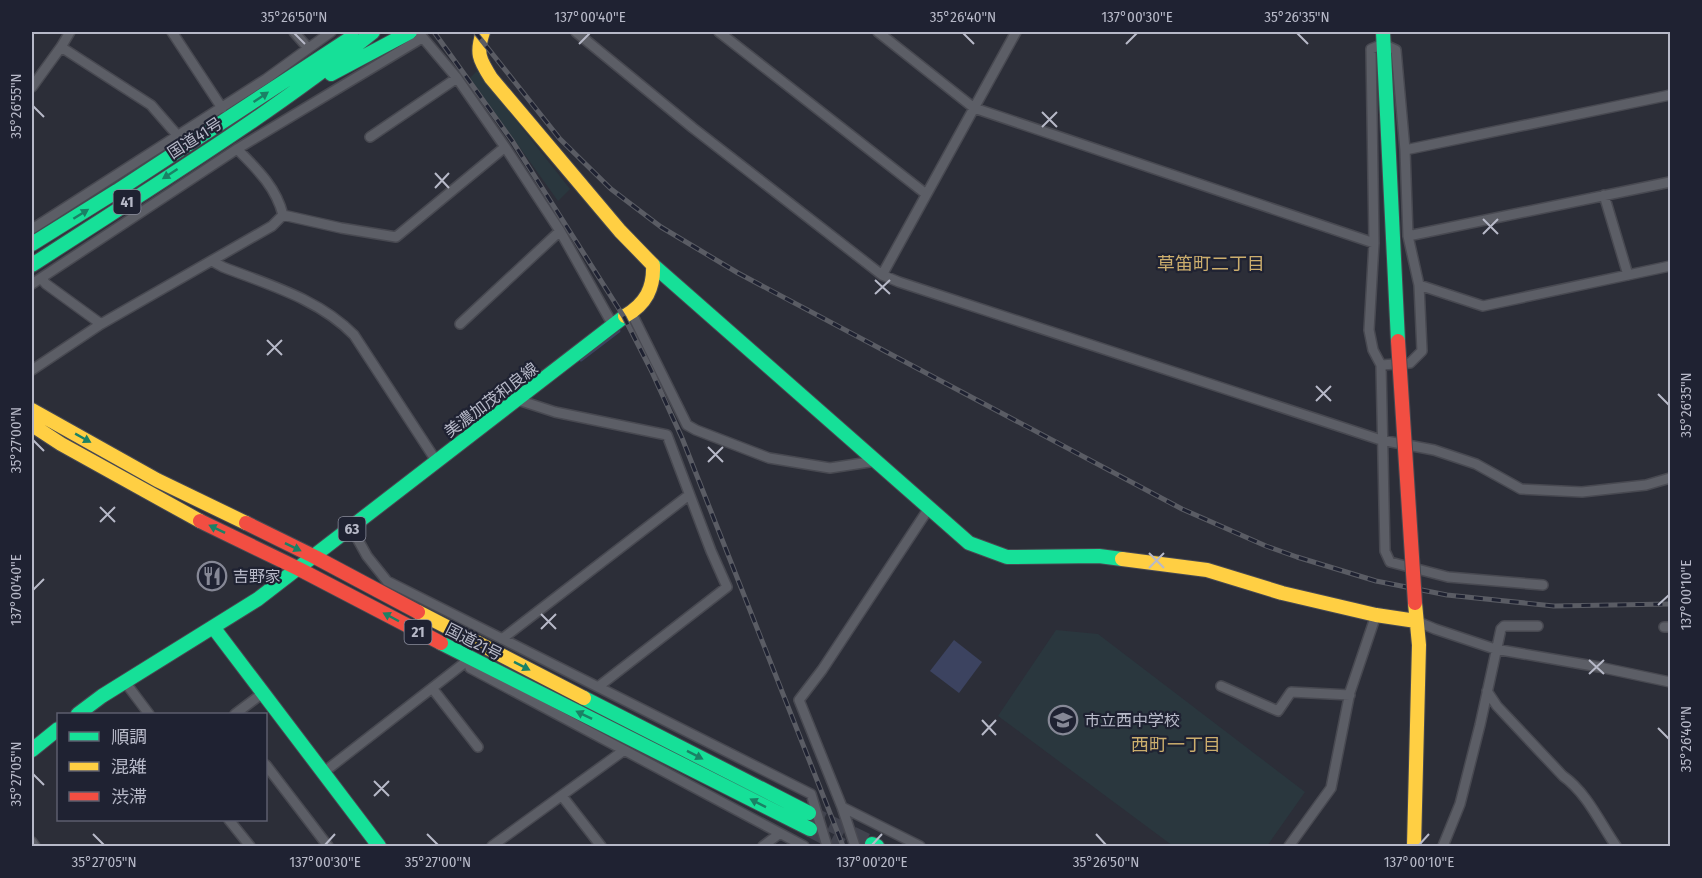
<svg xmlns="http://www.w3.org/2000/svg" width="1702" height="878" font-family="'Fira Sans Condensed','Noto Sans JP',sans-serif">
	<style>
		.green { fill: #2a373e }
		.water { fill: #3c4360 }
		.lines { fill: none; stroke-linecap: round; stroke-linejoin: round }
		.stream { stroke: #3c4360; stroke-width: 3 }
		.highway-tunnel { stroke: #41434e; stroke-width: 16; stroke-dasharray: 16 8; stroke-linecap: butt }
		.street-casing { stroke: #484951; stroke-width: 12 }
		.fast-casing { stroke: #484951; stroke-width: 16 }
		.slow-casing { stroke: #484951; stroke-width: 16 }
		.jam-casing { stroke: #484951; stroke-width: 16 }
		.street { stroke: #5c5e66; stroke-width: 9 }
		.fast { stroke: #16e098; stroke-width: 14 }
		.slow { stroke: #ffcf43; stroke-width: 14 }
		.jam { stroke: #f24e42; stroke-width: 14 }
		.rail-casing { stroke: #5a5c64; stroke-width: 5 }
		.rail { stroke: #1f2232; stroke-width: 3; stroke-dasharray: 9; stroke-linecap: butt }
		.jam-bridge-casing { stroke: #484951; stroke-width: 16; stroke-linecap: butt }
		.jam-bridge { stroke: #f24e42; stroke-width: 14 }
		.oneway { fill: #1a8165 }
		.ticks { fill: none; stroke: #b7b9c8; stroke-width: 2 }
		.labels { text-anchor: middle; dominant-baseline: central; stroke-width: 4.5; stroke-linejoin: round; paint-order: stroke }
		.shield { fill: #1f2232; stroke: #898c9b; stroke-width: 1.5 }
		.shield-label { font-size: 15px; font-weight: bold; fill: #b7b9c8 }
		.street-label { font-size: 16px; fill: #b7b9c8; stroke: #1f2232 }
		.poi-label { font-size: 16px; fill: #b7b9c8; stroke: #1f2232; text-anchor: start }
		.neighbourhood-label { font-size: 18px; fill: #ccae6d; stroke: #1f2232 }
		.neatline { fill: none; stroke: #b7b9c8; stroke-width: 2 }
		.ticks-label { font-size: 15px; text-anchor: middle; fill: #b7b9c8 }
	</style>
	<rect width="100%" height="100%" fill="#2c2e38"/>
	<path class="green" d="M477 71 570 189 558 201 470 78Z
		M1056 630 1098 634 1305 792 1267 846H1173L998 716Z"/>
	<path class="water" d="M954 640 982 662 959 693 930 671Z"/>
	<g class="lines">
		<path class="stream" d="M581 360 619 331"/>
		<path class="highway-tunnel" d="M809 813 872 844
			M810 829 842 846"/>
		<g class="street-casing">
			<path id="street" d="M172 32 222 108
				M294 32 308 48
				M418 32 457 78 505 147 560 231 614 327
				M576 32 693 128 882 275 899 282 1381 440 1434 450 1476 464 1521 489 1582 492 1646 485 1670 478
				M719 32 926 194
				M878 32 974 108 1374 243
				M61 47 151 105 178 136
				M32 87 61 47 70 32
				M370 137 457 78
				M237 149C257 169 276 187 283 215
				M1405 150 1670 95
				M1604 195 1628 275
				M283 215 341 228 396 237 505 147
				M32 229 266 79 331 32
				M1408 236 1670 182
				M212 261 223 267C269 285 319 299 354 335L437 462
				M882 275 1016 32
				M41 278 46 284 101 324
				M32 284 237 149 422 38
				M1419 285 1483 306 1670 266
				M632 314 687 425 696 430 769 458 830 468 876 461
				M460 324 560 231
				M1381 365 1410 363 1422 351 1419 285 1408 236 1405 150 1396 50 1383 44 1371 49 1374 243 1369 330 1373 350 1381 365 1385 551 1390 562 1448 577 1543 585
				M32 370 101 324 272 226 283 215
				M518 400 555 412 667 435 711 551 727 587 598 687
				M352 529 367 556 387 581 811 794 827 846
				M1416 621 1435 629 1495 649 1599 667 1670 682
				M1664 627H1670
				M502 639 689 495
				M470 668 804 846
				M125 682 149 714
				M1221 686 1278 711 1291 692 1350 695
				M432 688 478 747
				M1487 691 1497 706 1563 776C1587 793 1600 823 1616 846
				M235 714 263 693
				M266 765 328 846
				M324 772 463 664 467 657
				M562 796 601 846
				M842 807 920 846
				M229 820 250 846
				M32 842 35 846
				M492 846 623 751
				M763 846 779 834
				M855 846 842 807 799 700 822 670 929 508
				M1289 846 1331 788 1350 692 1376 615
				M1443 846 1460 804 1480 725 1501 629 1504 626H1538"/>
		</g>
		<g class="fast-casing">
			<path id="fast" d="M1383 32 1398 341
				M331 74 410 32
				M32 244 117 191 352 37
				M32 265C147 190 266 118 373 32
				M653 265 969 543 1007 557 1099 556 1122 559
				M213 627 379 846
				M441 643 810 829
				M584 698 809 813
				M78 714 102 696 258 599 625 316
				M32 750 58 729
				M872 844 877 846"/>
		</g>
		<g class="slow-casing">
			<path id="slow" d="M483 32C476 53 479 59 491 78L620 231 653 265C654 288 646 304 625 316
				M32 410 157 480 246 523
				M32 425 61 444 200 521
				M1122 559 1207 570 1282 593 1376 615 1416 621
				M418 612 584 698
				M1414 846 1419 645 1415 603"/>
		</g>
		<g class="jam-casing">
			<path id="jam" d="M200 521 299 569 441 643
				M246 523 315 557 418 612"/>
		</g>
		<use href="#street" class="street"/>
		<use href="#fast" class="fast"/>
		<use href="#slow" class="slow"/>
		<use href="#jam" class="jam"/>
		<g class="rail-casing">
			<path id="rail" d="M434 32 513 142 624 317 651 370 682 438 843 846
				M475 32 560 139 611 189 661 227 738 273 1182 509 1266 546 1297 557 1376 581 1447 595 1554 606 1670 604"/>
		</g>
		<use href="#rail" class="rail"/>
		<g class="jam-bridge-casing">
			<path id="jam-bridge" d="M1398 341 1415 603"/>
		</g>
		<use href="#jam-bridge" class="jam-bridge"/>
	</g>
	<defs><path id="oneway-solid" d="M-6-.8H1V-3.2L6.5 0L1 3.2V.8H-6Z" transform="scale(1.5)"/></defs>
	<g class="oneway">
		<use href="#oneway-solid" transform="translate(261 97) rotate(-34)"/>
		<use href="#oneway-solid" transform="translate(170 174) rotate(147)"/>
		<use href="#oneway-solid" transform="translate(81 214) rotate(-32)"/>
		<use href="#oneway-solid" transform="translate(83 438) rotate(29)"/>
		<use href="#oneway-solid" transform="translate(217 529) rotate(-154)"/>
		<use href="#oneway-solid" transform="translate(293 547) rotate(26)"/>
		<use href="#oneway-solid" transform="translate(391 617) rotate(-152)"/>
		<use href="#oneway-solid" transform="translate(522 666) rotate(27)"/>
		<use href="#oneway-solid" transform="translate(584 715) rotate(-154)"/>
		<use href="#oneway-solid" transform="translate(695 755) rotate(27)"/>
		<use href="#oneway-solid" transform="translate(758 803) rotate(-153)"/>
	</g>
	<path class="ticks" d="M294 33 305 44M963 33 974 44M1297 33 1308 44M579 44 590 33M1126 44 1137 33M33 106 44 117M1042 112 1057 127M1042 127 1057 112M435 173 449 188M435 188 449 173M1483 219 1498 234M1483 234 1498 219M875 280 890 294M875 294 890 280M267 340 282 355M267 355 282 340M1316 386 1331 401M1658 394 1669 405M1316 401 1331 386M33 440 44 451M708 447 723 462M708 462 723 447M100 507 115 522M100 522 115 507M1149 553 1164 568M1149 568 1164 553M33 590 44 579M1658 605 1669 595M541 614 556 629M541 629 556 614M1589 660 1604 674M1589 674 1604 660M982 720 996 735M1658 728 1669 739M982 735 996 720M33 774 44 785M374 781 389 796M374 796 389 781M93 834 104 845M427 834 438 845M1096 834 1106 845M325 845 335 834M872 845 882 834M1419 845 1429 834"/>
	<defs>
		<g id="restaurant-ring" transform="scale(1.5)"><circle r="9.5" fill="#1f2232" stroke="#868896" stroke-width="1.5"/><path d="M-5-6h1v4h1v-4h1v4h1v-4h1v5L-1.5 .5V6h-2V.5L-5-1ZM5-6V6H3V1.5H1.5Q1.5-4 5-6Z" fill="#868896"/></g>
		<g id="school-ring" transform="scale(1.5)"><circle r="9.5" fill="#1f2232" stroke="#868896" stroke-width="1.5"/><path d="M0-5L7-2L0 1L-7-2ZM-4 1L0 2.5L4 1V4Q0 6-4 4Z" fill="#868896"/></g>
	</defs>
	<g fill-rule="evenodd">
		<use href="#restaurant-ring" x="212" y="576"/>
		<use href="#school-ring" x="1063" y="720"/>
	</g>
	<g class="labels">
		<g class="shield">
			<rect x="113.5" y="190" width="27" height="24" rx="4.5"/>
			<rect x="338.5" y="517" width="27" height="24" rx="4.5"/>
			<rect x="404.5" y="620" width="27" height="24" rx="4.5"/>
		</g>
		<g class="shield-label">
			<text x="127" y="202">41</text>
			<text x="352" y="529">63</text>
			<text x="418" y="632">21</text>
		</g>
		<g class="street-label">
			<text transform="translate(195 138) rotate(-33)">国道41号</text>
			<text transform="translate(491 400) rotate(-37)">美濃加茂和良線</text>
			<text transform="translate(474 642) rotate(27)">国道21号</text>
		</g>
		<g class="poi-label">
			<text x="233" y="576">吉野家</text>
			<text x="1084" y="720">市立西中学校</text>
		</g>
		<g class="neighbourhood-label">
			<text x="1211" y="264">草笛町二丁目</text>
			<text x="1176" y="745">西町一丁目</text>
		</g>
	</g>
	<rect width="1702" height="878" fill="none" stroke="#1f2232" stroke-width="66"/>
	<rect x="57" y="713" width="210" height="108" fill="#1f2232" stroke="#5c5e6e" stroke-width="1.5"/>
	<rect x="69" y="732" width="30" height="9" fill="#16e098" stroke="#5c5e6e" stroke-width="1.5"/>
	<text x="111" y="743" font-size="18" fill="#b7b9c8">順調</text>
	<rect x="69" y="762" width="30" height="9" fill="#ffcf43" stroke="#5c5e6e" stroke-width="1.5"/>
	<text x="111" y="773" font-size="18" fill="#b7b9c8">混雑</text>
	<rect x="69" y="792" width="30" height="9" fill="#f24e42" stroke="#5c5e6e" stroke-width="1.5"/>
	<text x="111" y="803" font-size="18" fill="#b7b9c8">渋滞</text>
	<rect x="33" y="33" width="1636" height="812" class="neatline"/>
	<g class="ticks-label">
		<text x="294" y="22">35°26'50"N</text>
		<text x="590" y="22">137°00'40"E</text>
		<text x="963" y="22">35°26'40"N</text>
		<text x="1137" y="22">137°00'30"E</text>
		<text x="1297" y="22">35°26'35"N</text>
		<text transform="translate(16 106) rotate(-90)" y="5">35°26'55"N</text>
		<text transform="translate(1686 405) rotate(-90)" y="5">35°26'35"N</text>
		<text transform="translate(16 440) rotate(-90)" y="5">35°27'00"N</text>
		<text transform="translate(16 590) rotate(-90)" y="5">137°00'40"E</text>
		<text transform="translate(1686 595) rotate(-90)" y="5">137°00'10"E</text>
		<text transform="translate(1686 739) rotate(-90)" y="5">35°26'40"N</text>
		<text transform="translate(16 774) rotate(-90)" y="5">35°27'05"N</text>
		<text x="104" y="867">35°27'05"N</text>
		<text x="325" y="867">137°00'30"E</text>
		<text x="438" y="867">35°27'00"N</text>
		<text x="872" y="867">137°00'20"E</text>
		<text x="1106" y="867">35°26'50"N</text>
		<text x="1419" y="867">137°00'10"E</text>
	</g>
</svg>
